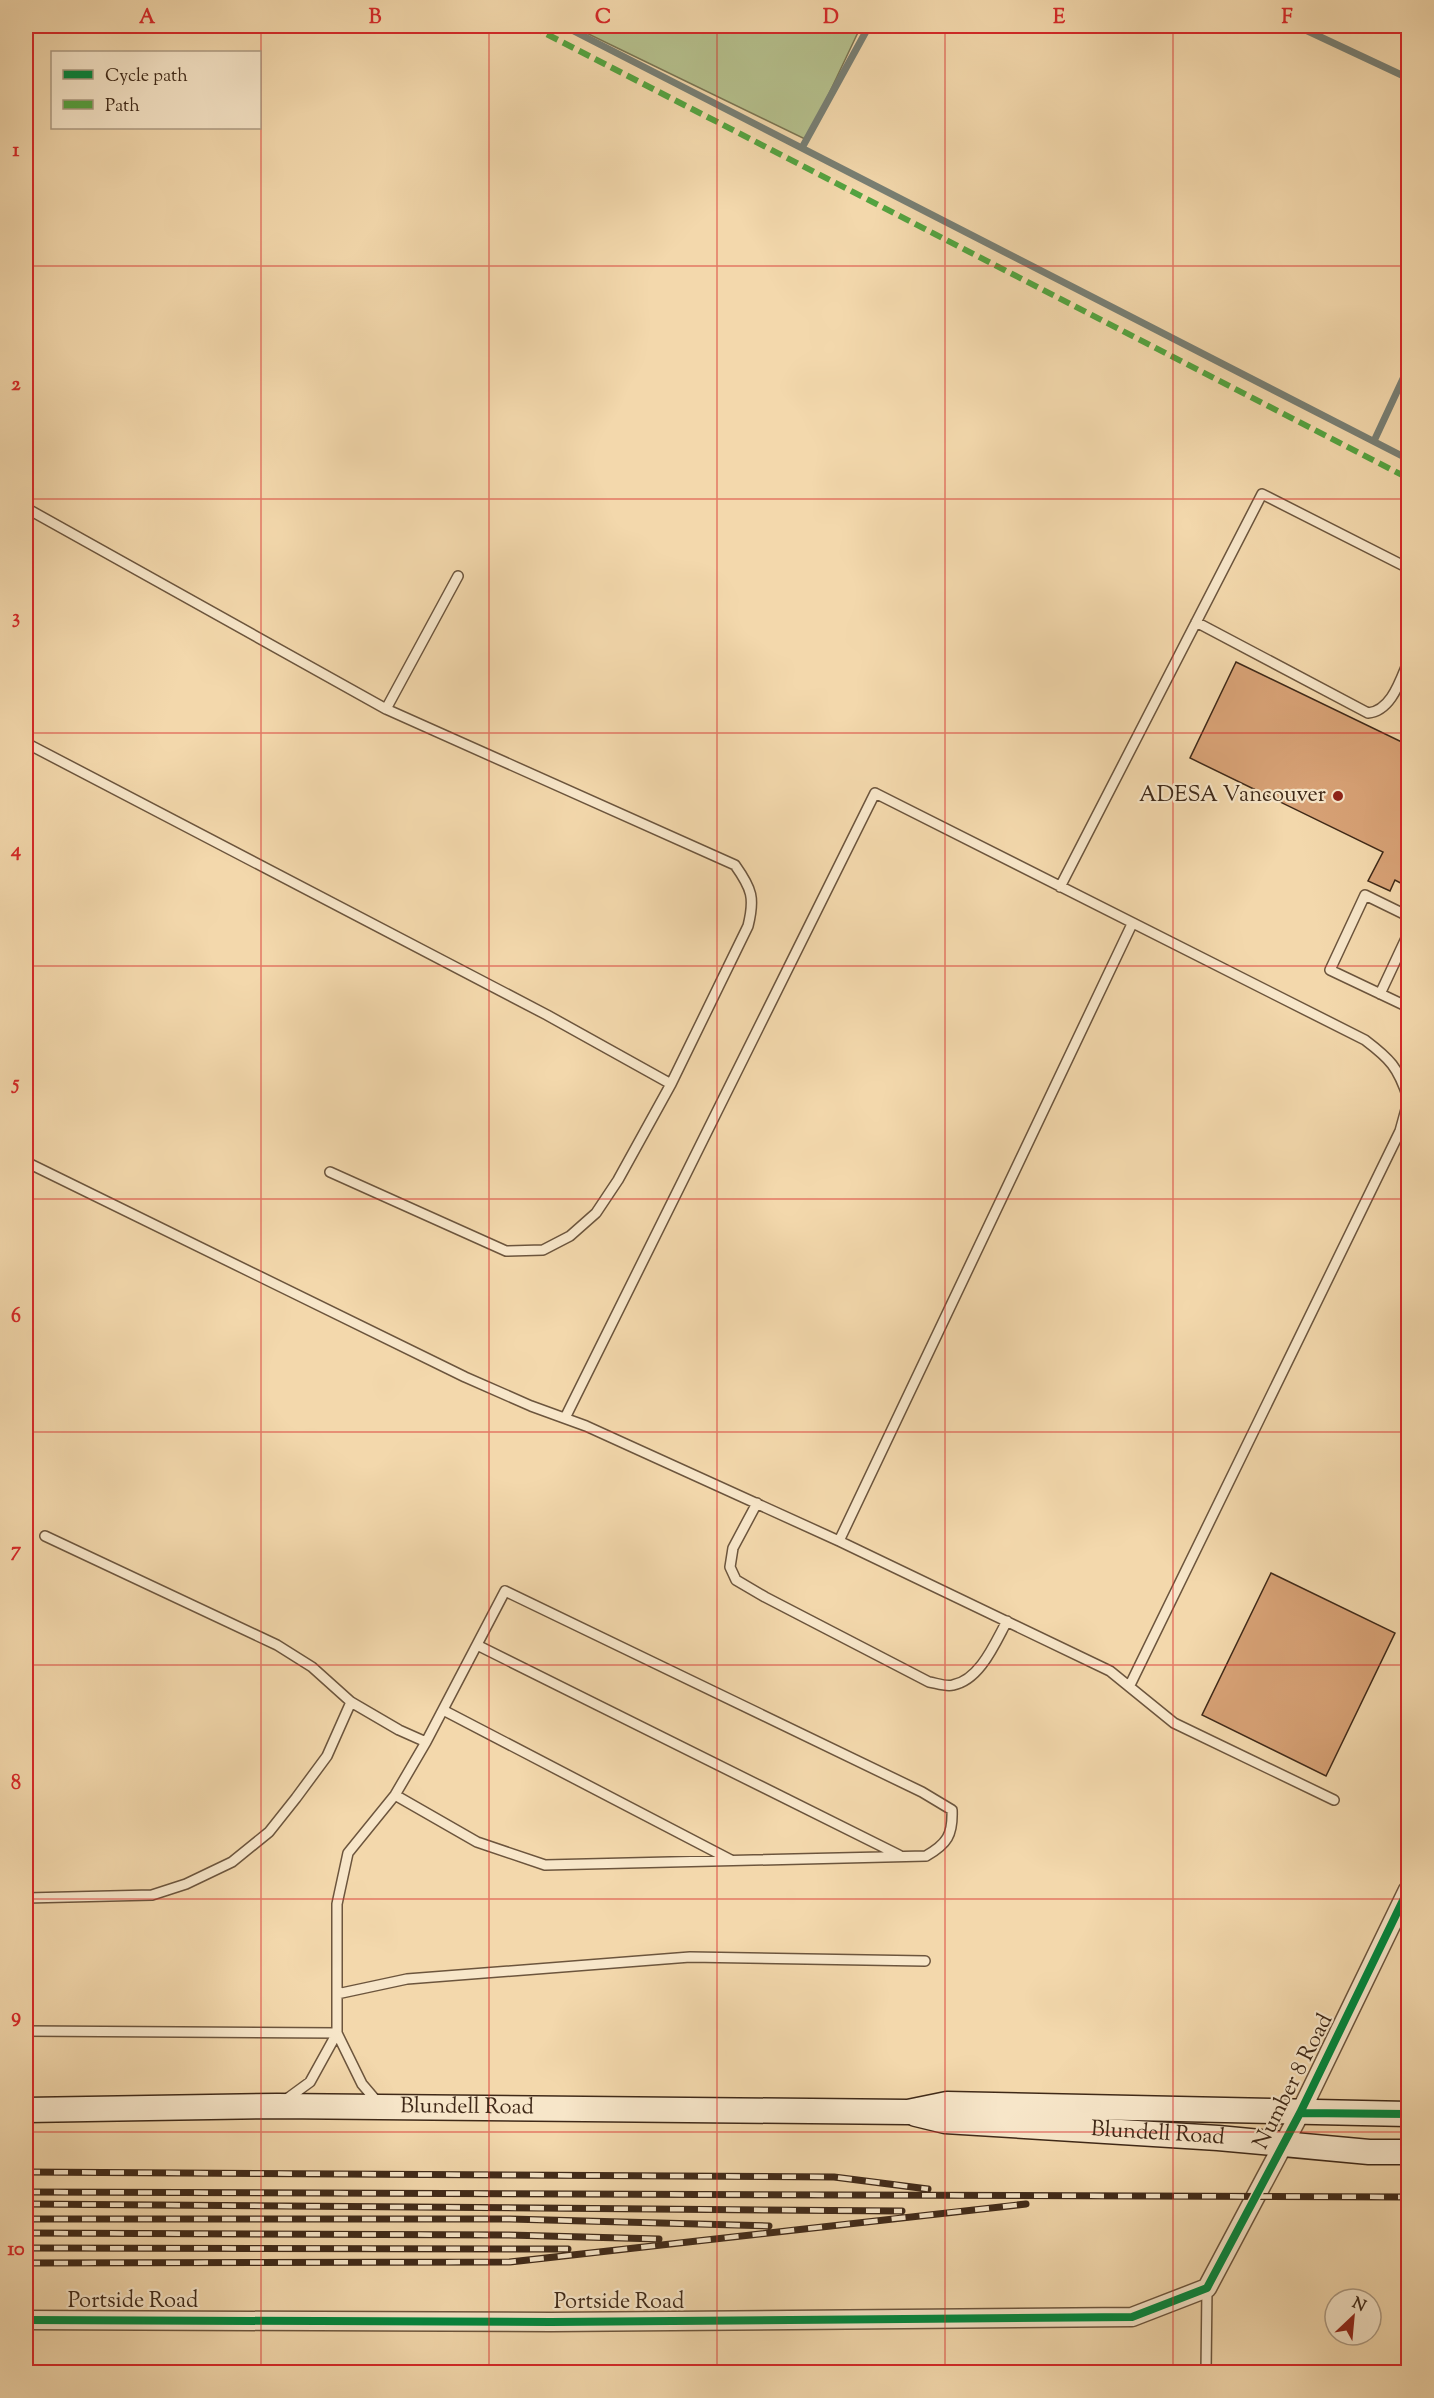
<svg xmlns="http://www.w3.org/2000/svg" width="1434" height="2398" font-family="'Sorts Mill Goudy',serif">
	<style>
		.green { fill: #b5c08d; stroke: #7a7452; stroke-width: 1.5 }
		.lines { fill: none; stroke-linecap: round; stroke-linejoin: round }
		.stream { stroke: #787f74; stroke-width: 7 }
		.building { fill: #d8a276; stroke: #3f2918; stroke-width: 1.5 }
		.lane-casing { stroke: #6c553d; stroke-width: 12 }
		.street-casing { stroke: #6c553d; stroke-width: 21 }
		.secondary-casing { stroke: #3f2918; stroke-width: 27 }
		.lane { stroke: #f7e6c9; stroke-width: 9 }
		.street { stroke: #f7e6c9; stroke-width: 18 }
		.secondary { stroke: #f7e6c9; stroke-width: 24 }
		.rail-casing { stroke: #3f2918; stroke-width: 7 }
		.rail { stroke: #f7e6c9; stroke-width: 4.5; stroke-dasharray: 14; stroke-linecap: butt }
		.quiet { stroke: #54a340; stroke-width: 6; stroke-dasharray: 12 6; stroke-linecap: butt }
		.cycleway-casing { stroke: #f7e6c9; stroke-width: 11 }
		.cycleway { stroke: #00873e; stroke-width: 8 }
		.grid { fill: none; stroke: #d62828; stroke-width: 1.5; stroke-opacity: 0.55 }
		.poi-dot { fill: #8f2418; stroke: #f7e6c9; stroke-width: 2 }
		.labels { text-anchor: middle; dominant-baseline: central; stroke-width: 4.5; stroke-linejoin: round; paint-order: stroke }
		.poi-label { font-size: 22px; fill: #3f2918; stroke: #f7e6c9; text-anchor: end }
		.street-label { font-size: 22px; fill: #3f2918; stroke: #f7e6c9 }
		.neatline { fill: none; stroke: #d62828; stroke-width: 2 }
		.grid-label { font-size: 20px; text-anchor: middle; font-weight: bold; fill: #d62828 }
	</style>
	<rect width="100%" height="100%" fill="#f3d8ac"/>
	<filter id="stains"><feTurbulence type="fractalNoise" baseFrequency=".00333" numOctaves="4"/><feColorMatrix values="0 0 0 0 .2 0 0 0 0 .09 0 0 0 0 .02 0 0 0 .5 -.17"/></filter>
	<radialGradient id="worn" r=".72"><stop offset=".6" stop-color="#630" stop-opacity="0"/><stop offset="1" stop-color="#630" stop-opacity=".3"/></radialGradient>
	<path class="green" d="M572 26H861L807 140Z"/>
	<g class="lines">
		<path class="stream" d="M564 26 1408 459
			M1297 26 1408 78
			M803 146 869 26
			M1374 441 1408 368"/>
	</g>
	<path class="building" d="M1236 662 1408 745V887L1395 880 1390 891 1368 881 1383 852 1190 758Z
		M1271 1573 1395 1633 1326 1776 1202 1715Z"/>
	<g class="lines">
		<g class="lane-casing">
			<path id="lane" d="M26 508 386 709 735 865C752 889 755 898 748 926L671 1084 547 1015 26 743
				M1196 622 1368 713C1391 711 1400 681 1408 662
				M386 709 458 576
				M1060 887 1262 494 1408 568
				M1408 916 1365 895 1330 970 1408 1007
				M1380 994 1408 934
				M26 1162 465 1377 531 1406 586 1426 839 1541 1110 1671 1174 1723 1334 1800
				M330 1172 506 1251 543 1250 570 1236 596 1213 618 1180 671 1084
				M565 1418 875 793 1365 1040C1390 1059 1398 1067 1408 1098
				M757 1503 733 1548 730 1567 736 1580 765 1597 929 1682C936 1683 946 1687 953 1685 980 1680 995 1643 1007 1621
				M45 1536 277 1645 312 1667 351 1702 399 1730 426 1742 505 1591 922 1792 952 1810C953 1835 947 1844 926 1856L545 1865 477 1842 395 1795 426 1742
				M839 1541 1132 924
				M477 1645 899 1855
				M1130 1685 1400 1131 1408 1102
				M443 1710 731 1860
				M26 1898 152 1895 186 1884 232 1862 269 1832 296 1798 327 1756 351 1702
				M337 1994V1904L348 1853 395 1795
				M26 2031 337 2033
				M284 2101 310 2082 337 2033
				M379 2104 362 2084 337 2033V1994L407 1979 690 1957 925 1961
				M1206 2372 1207 2288"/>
		</g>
		<g class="street-casing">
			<path id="street" d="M26 2320 551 2322 1132 2317 1207 2288 1300 2113 1408 1890"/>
		</g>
		<g class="secondary-casing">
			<g id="secondary">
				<path id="s1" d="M26 2110 277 2106 908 2112 947 2104 1408 2114"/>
				<path id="s2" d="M916 2114 945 2121 1218 2138 1369 2152H1408"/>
			</g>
		</g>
		<use href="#lane" class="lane"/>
		<use href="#street" class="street"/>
		<use href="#secondary" class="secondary"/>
		<g class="rail-casing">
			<path id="rail" d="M26 2172 834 2177 928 2189
				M26 2192 1408 2197
				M26 2204 902 2211
				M26 2219H510L769 2226
				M26 2233 509 2235 659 2239
				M26 2248 568 2249
				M26 2263 510 2262 1026 2204"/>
		</g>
		<use href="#rail" class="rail"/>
		<path class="quiet" d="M531 26 1408 478"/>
		<g class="cycleway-casing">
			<path id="cycleway" d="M1300 2113 1408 2114
				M26 2320 551 2322 1132 2317 1207 2288 1300 2113 1408 1890"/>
		</g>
		<use href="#cycleway" class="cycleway"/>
	</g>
	<path class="grid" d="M261 26V2372M489 26V2372M717 26V2372M945 26V2372M1173 26V2372M26 266H1408M26 499H1408M26 733H1408M26 966H1408M26 1199H1408M26 1432H1408M26 1665H1408M26 1899H1408M26 2132H1408"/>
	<circle class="poi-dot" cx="1338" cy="796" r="6"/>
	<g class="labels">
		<g class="poi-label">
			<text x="1326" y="796">ADESA Vancouver</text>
		</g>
		<g class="street-label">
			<text transform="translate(1294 2082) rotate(-63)">Number 8 Road</text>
			<text stroke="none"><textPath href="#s1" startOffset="441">Blundell Road</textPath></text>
			<text stroke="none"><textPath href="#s2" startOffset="243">Blundell Road</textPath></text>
			<text x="133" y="2302">Portside Road</text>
			<text x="619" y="2303">Portside Road</text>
		</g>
	</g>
	<rect width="1434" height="2398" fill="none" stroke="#f3d8ac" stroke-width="66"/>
	<rect x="51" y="51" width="210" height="78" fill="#f7e6c9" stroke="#ad9a82" stroke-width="1.5"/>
	<rect x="63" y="70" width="30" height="9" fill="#00873e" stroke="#ad9a82" stroke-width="1.5"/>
	<text x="105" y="81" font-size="18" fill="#3f2918">Cycle path</text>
	<rect x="63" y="100" width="30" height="9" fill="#54a340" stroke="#ad9a82" stroke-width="1.5"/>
	<text x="105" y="111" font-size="18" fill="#3f2918">Path</text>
	<g transform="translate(1353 2317) rotate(26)"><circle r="28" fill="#f7e6c9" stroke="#ad9a82" stroke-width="1.5"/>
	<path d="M0-4.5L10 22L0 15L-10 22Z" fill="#8f2418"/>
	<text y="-9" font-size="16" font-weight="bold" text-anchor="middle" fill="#3f2918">N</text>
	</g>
	<rect x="33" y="33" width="1368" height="2332" class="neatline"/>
	<g class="grid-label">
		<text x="147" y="23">A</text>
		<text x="375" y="23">B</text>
		<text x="603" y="23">C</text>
		<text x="831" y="23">D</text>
		<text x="1059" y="23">E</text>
		<text x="1287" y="23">F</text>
		<text x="16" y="156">1</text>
		<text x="16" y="390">2</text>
		<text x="16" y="623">3</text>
		<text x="16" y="856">4</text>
		<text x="16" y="1089">5</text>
		<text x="16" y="1322">6</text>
		<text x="16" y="1556">7</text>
		<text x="16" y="1789">8</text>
		<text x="16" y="2022">9</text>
		<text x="16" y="2255">10</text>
	</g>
	<rect width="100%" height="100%" filter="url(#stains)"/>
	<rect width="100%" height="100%" fill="url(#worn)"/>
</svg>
